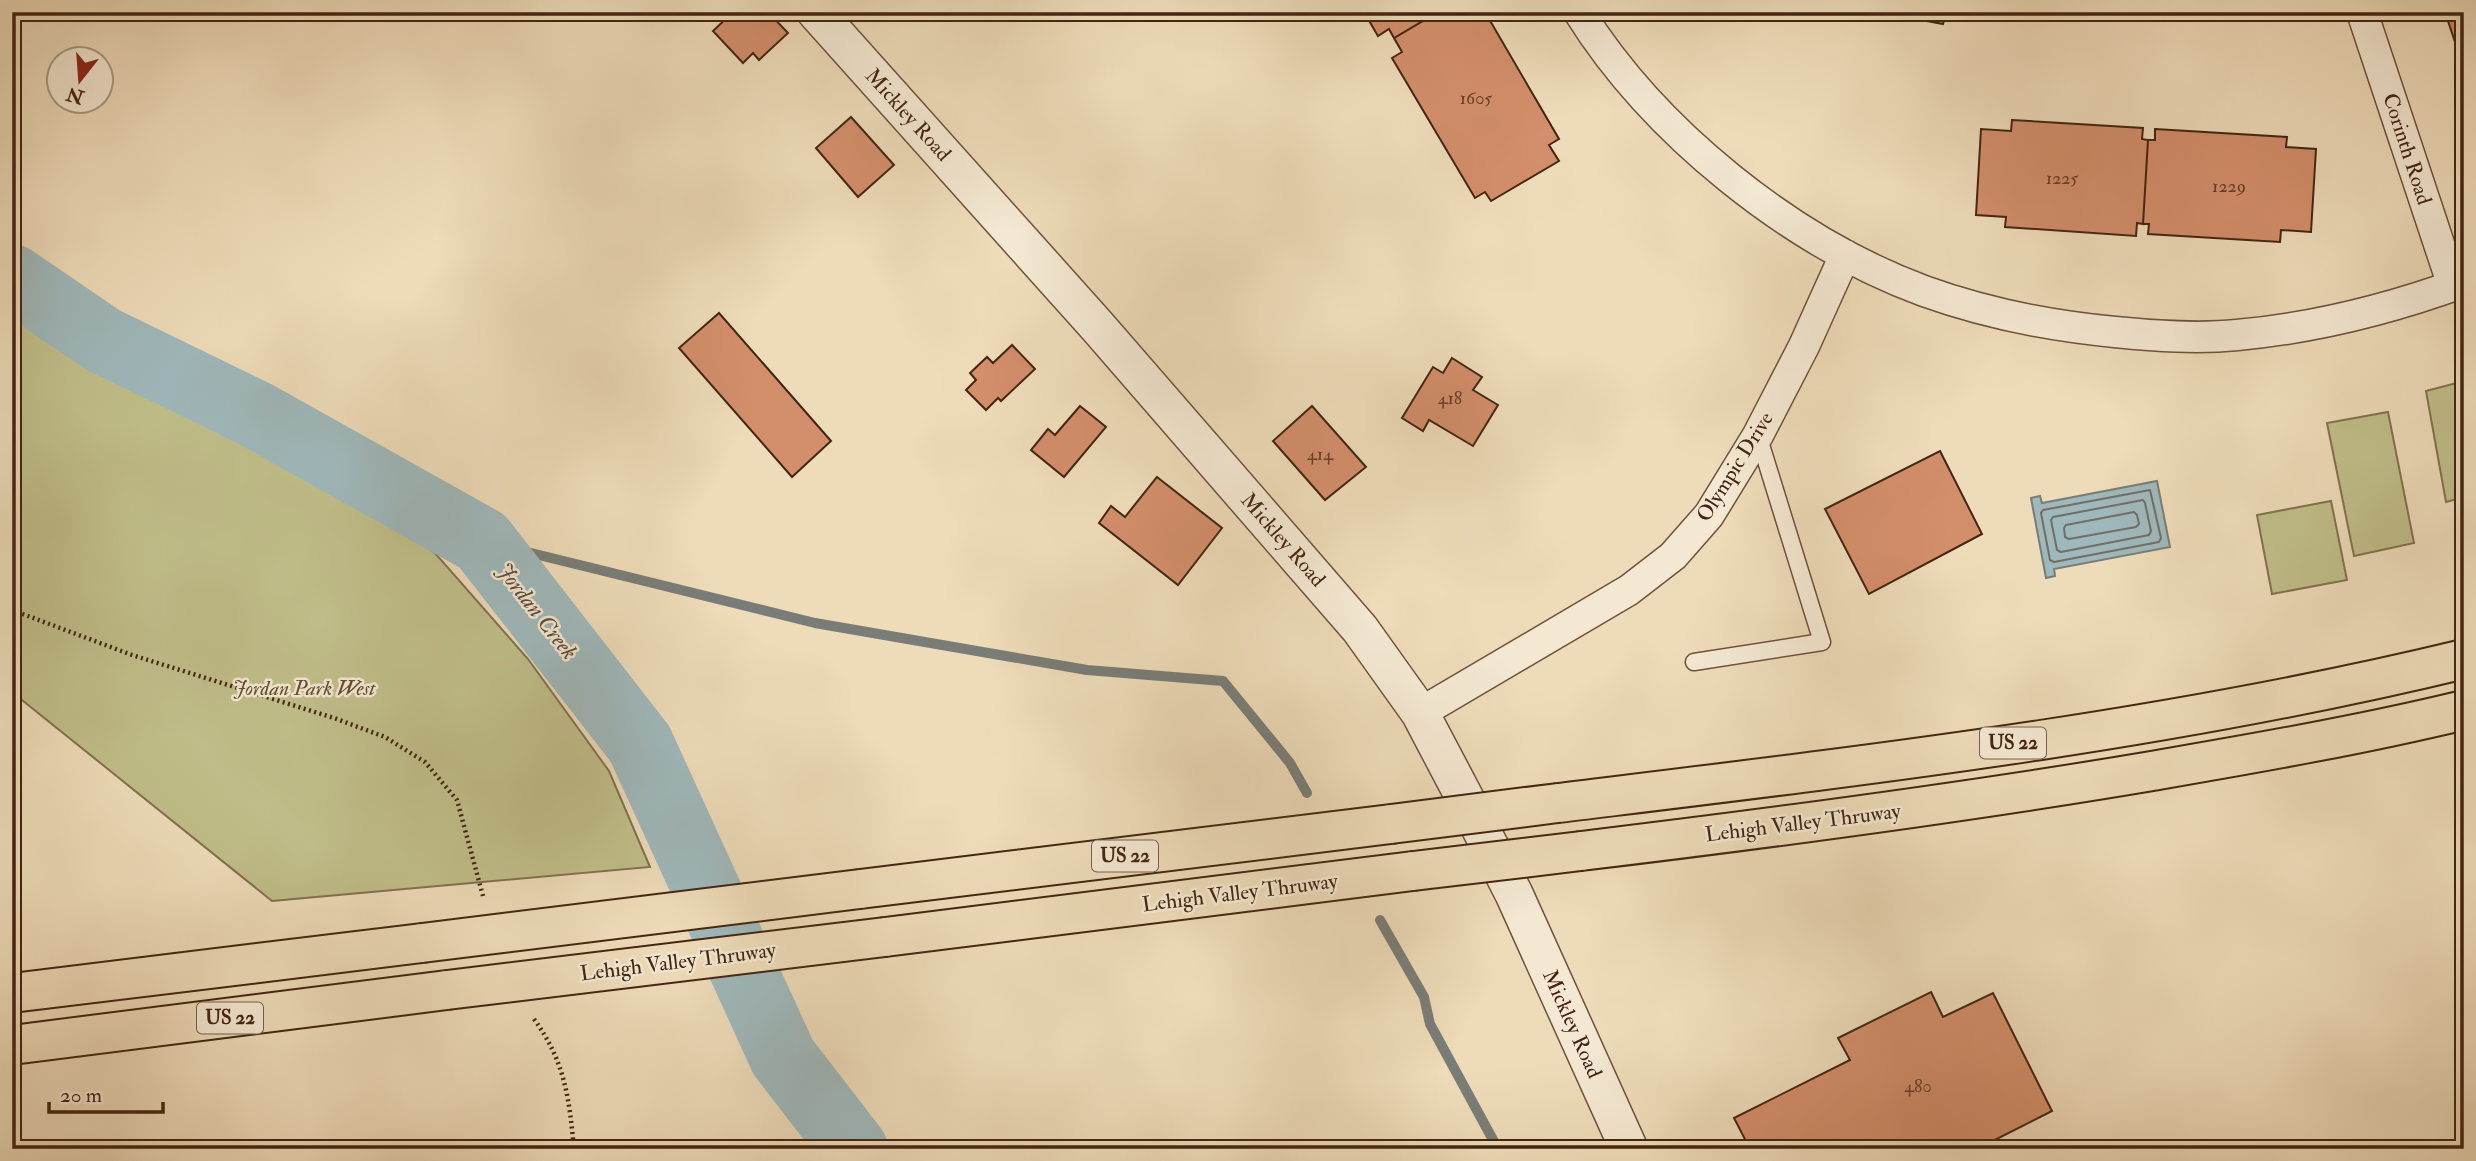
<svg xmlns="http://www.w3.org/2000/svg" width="2476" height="1161" font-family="'IM FELL Double Pica',serif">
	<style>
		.green { fill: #c0be8a; stroke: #82724e; stroke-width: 2 }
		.water { fill: #9fb8bb; stroke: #7a7d77; stroke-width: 2 }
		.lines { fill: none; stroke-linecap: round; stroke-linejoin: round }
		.shore { stroke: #716e66; stroke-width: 2 }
		.stream { stroke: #7a7d77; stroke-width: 10 }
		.river { stroke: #9fb8bb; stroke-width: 68 }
		.building { fill: #d38e6b; stroke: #432511; stroke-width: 2 }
		.service-casing { stroke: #6e523b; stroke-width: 19 }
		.minor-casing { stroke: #6e523b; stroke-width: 33 }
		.tertiary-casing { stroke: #6e523b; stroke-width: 40 }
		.motorway-casing { stroke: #432511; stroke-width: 42 }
		.path { stroke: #432511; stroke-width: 4.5; stroke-dasharray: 2 3.5; stroke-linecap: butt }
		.service { stroke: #f4e8d2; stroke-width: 16 }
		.minor { stroke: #f4e8d2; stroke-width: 30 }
		.tertiary { stroke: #f4e8d2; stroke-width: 37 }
		.motorway { stroke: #eedbb9; stroke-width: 38 }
		.motorway-bridge-casing { stroke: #432511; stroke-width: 42; stroke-linecap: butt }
		.motorway-bridge { stroke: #eedbb9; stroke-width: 38 }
		.labels { text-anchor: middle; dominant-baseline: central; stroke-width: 5; stroke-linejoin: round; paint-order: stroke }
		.number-label { font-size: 18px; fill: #673f28 }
		.shield { fill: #f4e8d2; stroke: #78604b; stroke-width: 2 }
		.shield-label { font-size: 19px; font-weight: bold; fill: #432511 }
		.street-label { font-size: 21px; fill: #432511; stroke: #f4e8d2 }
		.park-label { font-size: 21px; font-style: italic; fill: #624b2f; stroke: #f4e8d2 }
		.water-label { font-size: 23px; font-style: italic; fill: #5a4a3c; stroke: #f4e8d2 }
	</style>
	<rect width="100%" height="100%" fill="#eedbb9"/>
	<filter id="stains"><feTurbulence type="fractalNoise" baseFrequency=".00286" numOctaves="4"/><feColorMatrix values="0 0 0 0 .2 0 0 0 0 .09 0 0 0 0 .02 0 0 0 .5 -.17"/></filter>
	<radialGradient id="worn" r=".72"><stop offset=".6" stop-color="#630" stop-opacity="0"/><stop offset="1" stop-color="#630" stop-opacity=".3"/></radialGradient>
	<path class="green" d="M12 301 46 325 322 476 435 553 528 659 609 771 650 867 272 901 12 692Z
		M2464 381V497L2446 502 2426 391Z
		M2388 412 2414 543 2354 556 2327 423Z
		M2331 501 2347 580 2272 594 2257 515Z"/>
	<path class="water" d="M2157 481 2170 547 2054 569 2055 576 2046 578 2031 498 2040 496 2042 503Z"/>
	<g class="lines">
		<path class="shore" d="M2150 490 2161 538 2159 542 2054 562 2050 560 2041 513 2043 510Z
			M2143 500 2145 503 2151 531 2149 535 2061 552 2057 550 2051 520 2053 517Z
			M2134 512 2137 515 2139 524 2136 527 2069 539 2065 537 2064 528 2066 525Z"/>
		<path class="stream" d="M482 541 815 623 1087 670 1223 681 1290 763 1307 793
			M1380 920 1424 997 1430 1024 1498 1149"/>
		<path class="river" d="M12 278 103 340 255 414 482 541 640 744 783 1057 854 1149"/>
	</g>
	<path class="building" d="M733 12H768L788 33 759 60 753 53 743 63 713 31Z
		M1364 12H1438L1394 38 1389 29 1378 36Z
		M1438 12H1485L1559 139 1549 145 1559 161 1491 201 1485 192 1475 198 1392 58 1402 52 1394 38Z
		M1880 12H1976L1974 18 1946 13 1943 24Z
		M2445 12H2464V69Z
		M851 117 894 165 858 197 816 148Z
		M2012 120 2143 128 2142 139 2148 140 2143 224 2137 223 2136 236 2005 227 2006 217 1976 215 1981 129 2011 131Z
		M2155 129 2287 137 2286 147 2316 149 2311 232 2281 230 2280 242 2148 234 2149 224H2143L2148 140H2155Z
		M719 313 831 441 792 477 679 348Z
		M1012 345 1035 369 1001 401 998 398 986 410 966 390 976 380 970 373 987 357 993 363Z
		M1452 358 1482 377 1473 390 1498 405 1473 446 1429 420 1423 431 1402 418 1433 367 1443 373Z
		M1080 406 1106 427 1064 477 1031 450 1048 429 1055 435Z
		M1312 406 1366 467 1325 500 1273 441Z
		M1940 451 1982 534 1869 594 1825 509Z
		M1157 477 1222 528 1178 585 1099 523 1111 506 1125 517Z
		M1931 992 1943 1017 1993 993 2052 1111 1977 1149H1750L1734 1118 1850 1060 1838 1038Z"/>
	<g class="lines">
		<g class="service-casing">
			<path id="service" d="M1694 662 1822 642 1758 435"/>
		</g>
		<g class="minor-casing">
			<path id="minor" d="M1579 12C1654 132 1791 242 1924 291 1985 313 2051 326 2115 332 2156 336 2197 339 2237 335 2315 328 2390 309 2464 282
				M2362 12 2453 286
				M1420 713 1629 590 1673 556 1709 515 1758 435 1804 346 1845 255"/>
		</g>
		<g class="tertiary-casing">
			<path id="tertiary" d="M816 12 1098 327 1360 629 1420 713 1470 808 1514 894 1629 1149"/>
		</g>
		<g class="motorway-casing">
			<path id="motorway" d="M1558 803C1861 766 2167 731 2464 659
				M1581 851C1772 828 1962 803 2152 771 2256 753 2361 735 2464 710
				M860 889 1391 824
				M885 937 1413 871
				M12 993 422 943
				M12 1045 447 990"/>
		</g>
		<path class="path" d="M12 610 132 655 334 718 385 737 425 762 457 800 483 896
			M534 1019C565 1062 569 1097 574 1149"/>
		<use href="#service" class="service"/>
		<use href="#minor" class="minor"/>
		<use href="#tertiary" class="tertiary"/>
		<use href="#motorway" class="motorway"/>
		<g class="motorway-bridge-casing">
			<path id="motorway-bridge" d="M1391 824 1558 803
				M1413 871 1581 851
				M422 943 860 889
				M447 990 885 937"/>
		</g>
		<use href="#motorway-bridge" class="motorway-bridge"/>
	</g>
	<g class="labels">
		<g class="number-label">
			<text x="1476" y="98">1605</text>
			<text x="2062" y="178">1225</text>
			<text x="2229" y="186">1229</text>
			<text x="1450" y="398">418</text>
			<text x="1320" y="454">414</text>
			<text x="1918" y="1086">480</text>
		</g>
		<g class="shield">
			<rect x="1980" y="727.5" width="66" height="31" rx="5"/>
			<rect x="1092" y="840.5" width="66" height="31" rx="5"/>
			<rect x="197" y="1002.5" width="66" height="31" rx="5"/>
		</g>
		<g class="shield-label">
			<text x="2013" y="743">US 22</text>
			<text x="1125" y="856">US 22</text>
			<text x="230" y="1018">US 22</text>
		</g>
		<g class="street-label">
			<text transform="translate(908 115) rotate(48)">Mickley Road</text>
			<text transform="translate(2407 149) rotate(72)">Corinth Road</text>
			<text transform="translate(1735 467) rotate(-58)">Olympic Drive</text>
			<text transform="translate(1283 540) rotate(49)">Mickley Road</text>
			<text transform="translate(1803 823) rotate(-7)">Lehigh Valley Thruway</text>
			<text transform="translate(1240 893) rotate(-7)">Lehigh Valley Thruway</text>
			<text transform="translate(678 962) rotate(-7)">Lehigh Valley Thruway</text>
			<text transform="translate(1572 1024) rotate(66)">Mickley Road</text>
		</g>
		<g class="park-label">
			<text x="304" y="688">Jordan Park West</text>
		</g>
		<g class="water-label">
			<text transform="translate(537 611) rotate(52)">Jordan Creek</text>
		</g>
	</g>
	<rect width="2476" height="1161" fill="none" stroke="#eedbb9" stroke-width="42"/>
	<rect x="14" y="14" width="2448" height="1133" fill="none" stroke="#432511" stroke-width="3.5"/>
	<rect x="21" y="21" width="2434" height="1119" fill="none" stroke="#432511" stroke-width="2"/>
	<g transform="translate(80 80) rotate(197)"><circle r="33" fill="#f4e8d2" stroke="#ad9a85" stroke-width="2"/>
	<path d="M0-5L12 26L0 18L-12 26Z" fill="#8f2418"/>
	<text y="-10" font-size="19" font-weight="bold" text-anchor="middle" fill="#432511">N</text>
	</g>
	<path d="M49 1102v10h114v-10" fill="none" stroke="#432511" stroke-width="3.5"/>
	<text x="60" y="1102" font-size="21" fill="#432511" stroke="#f4e8d2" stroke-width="5" paint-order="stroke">20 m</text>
	<rect width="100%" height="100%" filter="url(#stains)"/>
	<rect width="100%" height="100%" fill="url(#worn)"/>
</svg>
